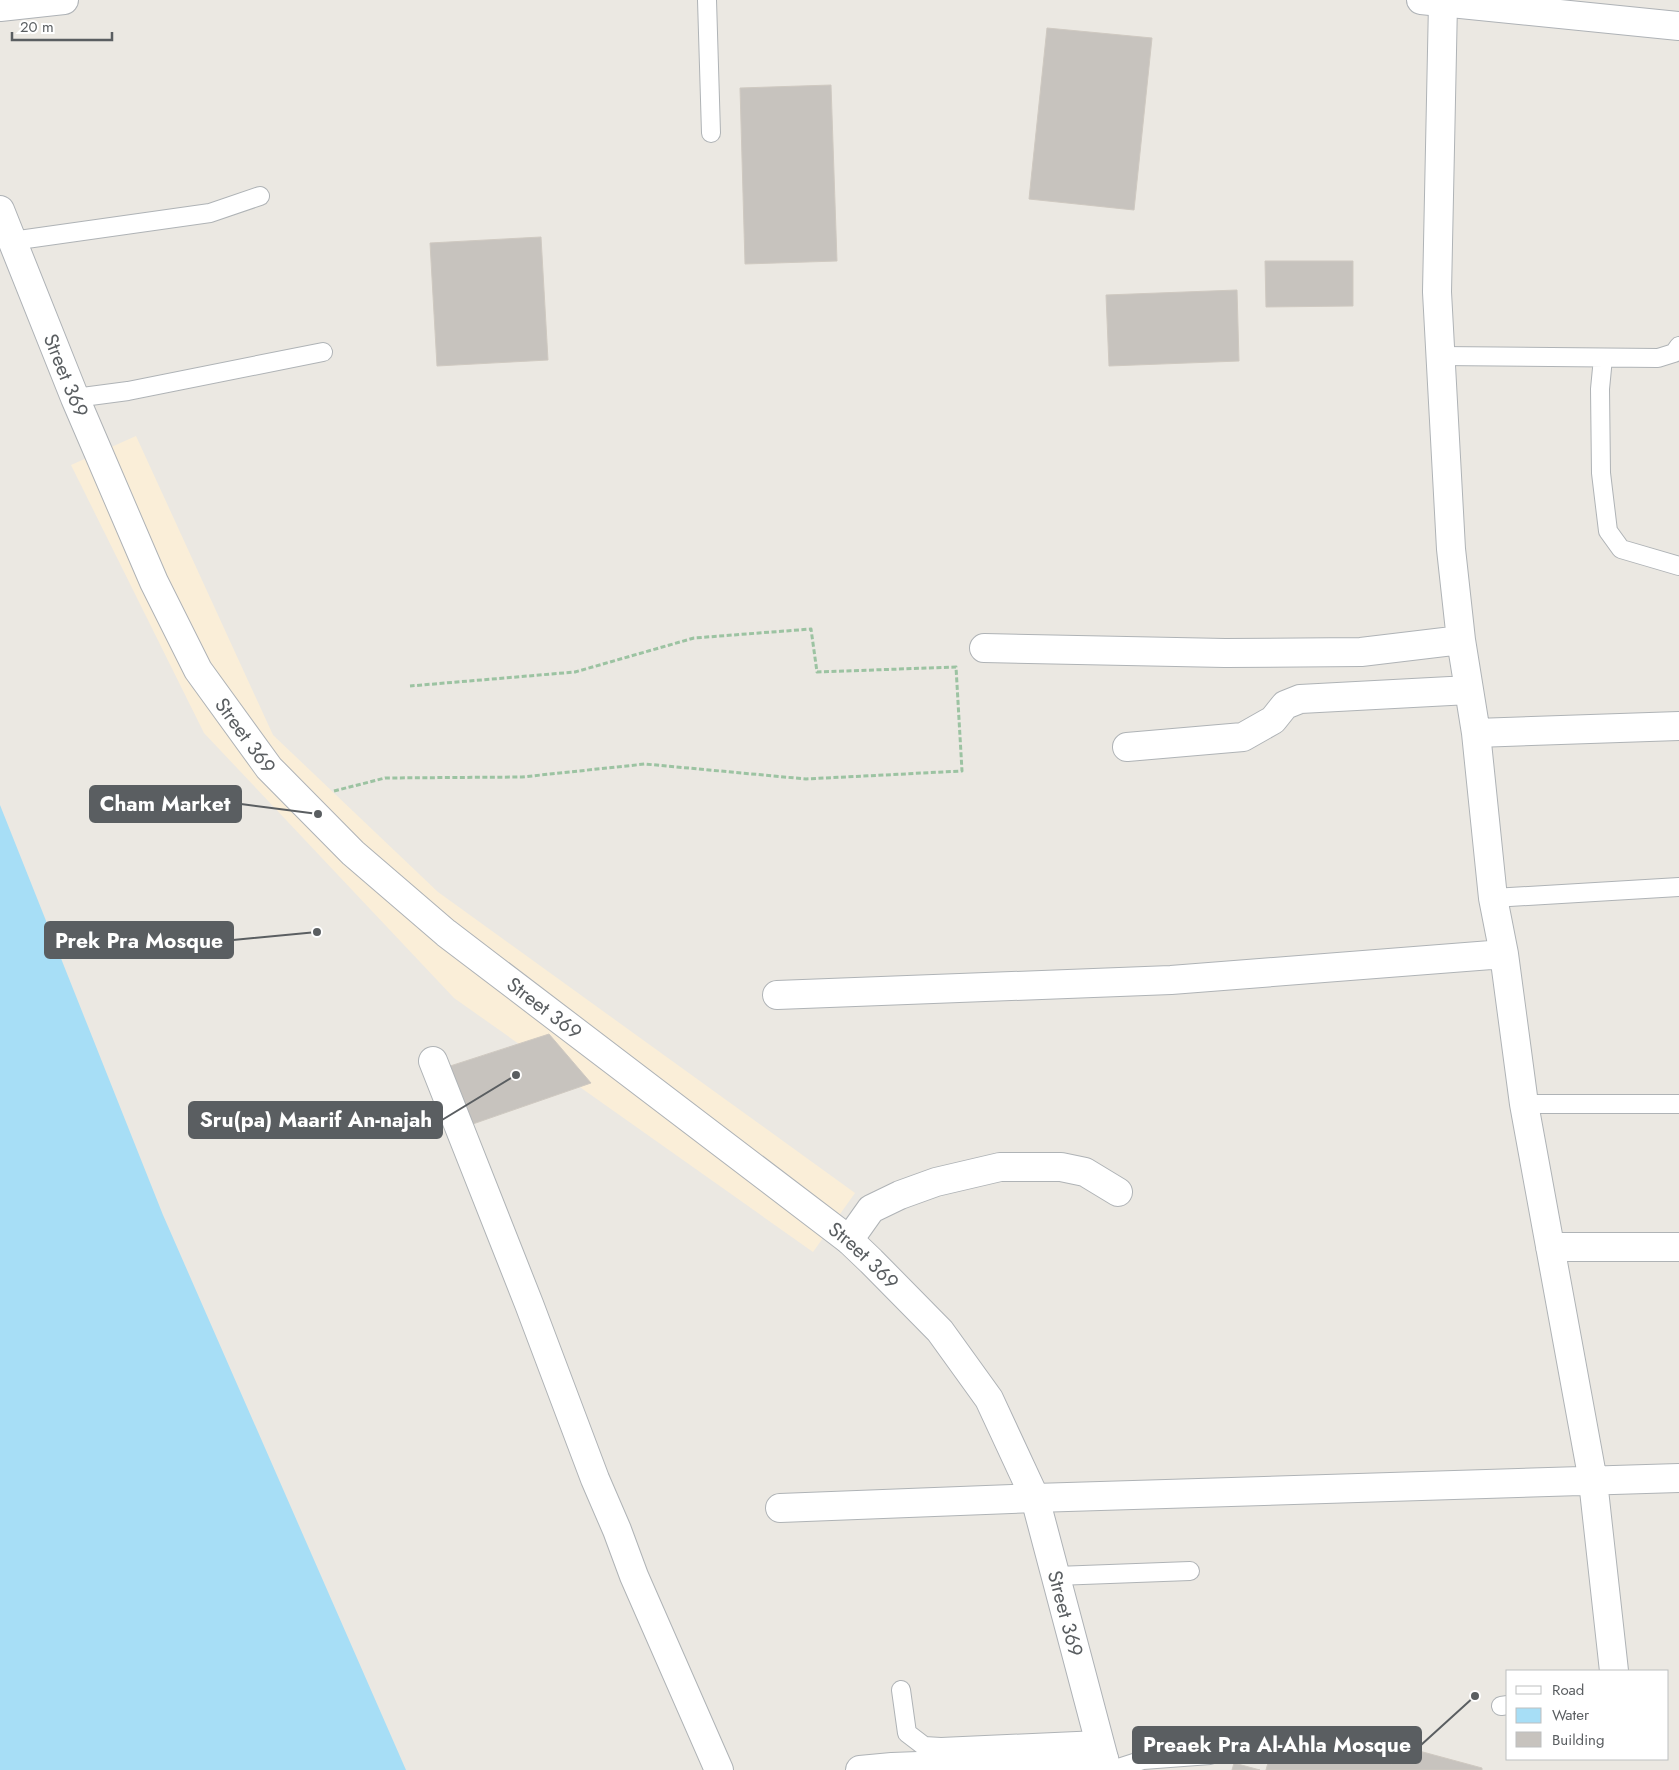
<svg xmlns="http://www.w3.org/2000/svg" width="1679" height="1770" font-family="Jost,sans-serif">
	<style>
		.commercial { fill: #faeed8 }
		.water { fill: #a7def6 }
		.building { fill: #c7c3be; stroke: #cfc9c1 }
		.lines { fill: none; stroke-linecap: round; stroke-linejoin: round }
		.lane-casing { stroke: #afb3b6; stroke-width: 20 }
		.street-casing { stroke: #afb3b6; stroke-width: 30 }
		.secondary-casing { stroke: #aeb2b6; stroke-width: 30 }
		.path { stroke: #9cc3a2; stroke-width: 3; stroke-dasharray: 5 2.5; stroke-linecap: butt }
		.lane { stroke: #fff; stroke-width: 18 }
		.street { stroke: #fff; stroke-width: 28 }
		.secondary { stroke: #fff; stroke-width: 28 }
		.labels { text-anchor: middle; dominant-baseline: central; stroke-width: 4.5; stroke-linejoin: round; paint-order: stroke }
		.street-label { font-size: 20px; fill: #5a5e61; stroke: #fff }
		.leader { fill: none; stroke: #5a5e61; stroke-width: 2 }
		.callout-dot { fill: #5a5e61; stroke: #fff; stroke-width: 2 }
		.callout { fill: #5a5e61; stroke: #5a5e61; stroke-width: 2 }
		.callout-label { font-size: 21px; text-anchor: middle; font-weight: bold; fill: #fff }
	</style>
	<rect width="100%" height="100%" fill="#ebe8e2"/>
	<path class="commercial" d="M136 436 273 735 438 892 855 1193 813 1252 454 998 204 733 71 465Z"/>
	<path class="water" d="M0 805 163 1215 406 1770H0Z"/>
	<path class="building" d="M1047 28 1152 38 1134 210 1029 199Z
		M831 85 837 261 745 264 740 88Z
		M541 237 548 360 437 366 430 243Z
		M1265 261H1353V306L1266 307Z
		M1237 290 1239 361 1109 366 1106 295Z
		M549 1034 591 1083 467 1126 444 1068Z
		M1276 1733 1392 1764 1397 1745 1482 1768V1770H1266Z
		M1234 1763 1260 1770H1232Z"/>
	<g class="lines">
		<g class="lane-casing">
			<path id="lane" d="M707 0 711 133
				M12 241 210 213 260 196
				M1440 356 1658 358 1674 353 1679 346
				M1603 358 1600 389 1601 473 1608 531 1621 549 1679 566
				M75 398 128 391 323 352
				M1493 898 1679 887
				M1524 1104H1679
				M1056 1576 1190 1571
				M901 1690 907 1733 924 1746 941 1747 1099 1740
				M1501 1706 1508 1705
				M1112 1770 1143 1760 1210 1755"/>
		</g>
		<g class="street-casing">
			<path id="street" d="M1443 3 1437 292 1451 549 1461 640 1476 733 1493 898 1504 954 1524 1104 1593 1481 1614 1671
				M984 648 1225 653 1361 652 1461 640
				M1476 733 1679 726
				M1127 747 1243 737 1273 720 1285 705 1300 699 1469 690
				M777 995 1171 980 1504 954
				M433 1061 529 1304 595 1479 617 1530 634 1576 719 1770
				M849 1240 871 1209 900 1195 936 1182 1000 1167H1061L1085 1172 1118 1192
				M1550 1247H1679
				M780 1508 1035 1498 1679 1478
				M860 1770 892 1767 1104 1759"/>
		</g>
		<g class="secondary-casing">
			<g id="secondary">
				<path d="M1421 0 1679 26"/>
				<path d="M0 7 64 0"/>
				<path id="s1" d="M0 210 75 398 154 582 198 670 269 768 353 853 446 933 849 1240 871 1261 940 1331 989 1399 1035 1498 1107 1770"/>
			</g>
		</g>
		<path class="path" d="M334 791 385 778 522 777 645 764 806 779 962 771 956 667 817 672 811 629 694 638 575 672 410 686"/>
		<use href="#lane" class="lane"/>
		<use href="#street" class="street"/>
		<use href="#secondary" class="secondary"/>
	</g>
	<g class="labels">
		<g class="street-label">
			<text stroke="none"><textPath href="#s1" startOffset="178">Street 369</textPath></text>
			<text stroke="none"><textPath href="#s1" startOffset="582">Street 369</textPath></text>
			<text stroke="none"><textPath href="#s1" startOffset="988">Street 369</textPath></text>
			<text stroke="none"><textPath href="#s1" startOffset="1392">Street 369</textPath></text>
			<text stroke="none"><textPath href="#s1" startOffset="1812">Street 369</textPath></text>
		</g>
	</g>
	<path class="leader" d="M318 814L241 804M317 932L233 940M516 1075L442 1120M1475 1696L1421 1745"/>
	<g class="callout-dot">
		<circle cx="318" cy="814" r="5"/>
		<circle cx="317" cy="932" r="5"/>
		<circle cx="516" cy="1075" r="5"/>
		<circle cx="1475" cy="1696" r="5"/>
	</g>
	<g class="callout">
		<rect x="90" y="786" width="151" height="36" rx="5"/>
		<rect x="45" y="922" width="188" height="36" rx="5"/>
		<rect x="189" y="1102" width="253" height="36" rx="5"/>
		<rect x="1133" y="1727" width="288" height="36" rx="5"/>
	</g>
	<g class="callout-label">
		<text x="165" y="811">Cham Market</text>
		<text x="139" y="948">Prek Pra Mosque</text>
		<text x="316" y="1127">Sru(pa) Maarif An-najah</text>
		<text x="1277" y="1752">Preaek Pra Al-Ahla Mosque</text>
	</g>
	<rect x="1506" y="1670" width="162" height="90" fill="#ffffff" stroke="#bdbfc0"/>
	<rect x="1516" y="1686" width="25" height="8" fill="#ffffff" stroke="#bdbfc0"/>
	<text x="1552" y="1695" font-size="15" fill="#5a5e61">Road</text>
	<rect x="1516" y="1708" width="25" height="15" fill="#a7def6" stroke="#bdbfc0"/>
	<text x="1552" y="1720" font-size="15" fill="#5a5e61">Water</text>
	<rect x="1516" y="1732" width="25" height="15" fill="#c7c3be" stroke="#bdbfc0"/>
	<text x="1552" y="1745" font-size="15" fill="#5a5e61">Building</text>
	<path d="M12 32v8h100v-8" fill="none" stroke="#5a5e61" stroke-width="2.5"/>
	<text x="20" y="32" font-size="15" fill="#5a5e61" stroke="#ffffff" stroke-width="4" paint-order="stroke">20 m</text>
</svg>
